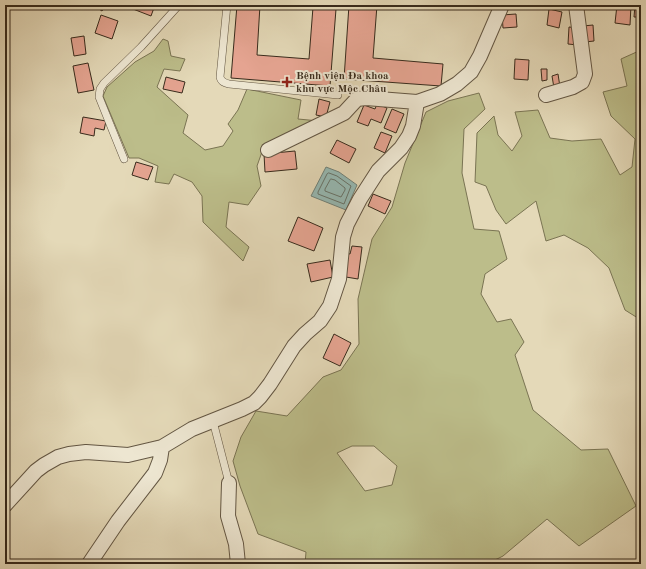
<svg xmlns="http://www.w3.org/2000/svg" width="646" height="569" font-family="'Old Standard TT',serif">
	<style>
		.green { fill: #bcbd8a; stroke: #7a7453; fill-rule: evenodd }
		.water { fill: #96b9b3; stroke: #708077 }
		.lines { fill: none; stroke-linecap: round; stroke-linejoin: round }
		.shore { stroke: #677268; stroke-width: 1 }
		.building { fill: #e5a491; stroke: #382b1c }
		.lane-casing { stroke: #635643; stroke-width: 8 }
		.street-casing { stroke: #635643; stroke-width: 16 }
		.lane { stroke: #ede6d1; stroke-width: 7 }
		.street { stroke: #ede6d1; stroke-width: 14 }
		.poi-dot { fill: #8f2418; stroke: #ede6d1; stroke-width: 1.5 }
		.labels { text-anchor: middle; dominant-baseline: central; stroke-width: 4; stroke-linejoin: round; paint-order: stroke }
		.poi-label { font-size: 11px; font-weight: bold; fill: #382b1c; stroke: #ede6d1; text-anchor: start }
	</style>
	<rect width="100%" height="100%" fill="#e4d9b8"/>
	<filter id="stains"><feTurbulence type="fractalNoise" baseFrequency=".005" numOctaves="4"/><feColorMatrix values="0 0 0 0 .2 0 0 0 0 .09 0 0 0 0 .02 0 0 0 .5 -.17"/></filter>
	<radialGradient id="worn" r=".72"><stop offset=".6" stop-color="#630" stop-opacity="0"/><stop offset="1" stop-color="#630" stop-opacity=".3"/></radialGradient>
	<path class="green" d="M163 39 168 41 171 56 185 59 180 71 164 69 157 87 188 115 183 133 205 150 223 146 233 131 228 124 238 110 247 89 301 100 298 119 319 121 263 149 257 166 261 186 248 205 229 202 226 227 249 247 243 261 203 222 202 196 192 182 174 174 169 184 155 182 158 166 139 158H129L103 96 107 87 135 62 154 51Z
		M641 50V320L625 310 609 268 588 248 564 235 546 241 536 201 506 224 496 210 486 186 475 182 477 133 494 116 498 135 512 151 522 136 515 112 538 110 550 138 572 141 601 139 620 175 632 167 635 139 611 116 603 92 627 86 621 59Z
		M479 93 485 109 464 129 462 173 474 229 499 231 507 259 485 274 481 294 497 322 511 319 524 342 515 355 533 410 581 450 608 449 636 506 579 546 547 519 503 556 487 564H305L306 552 258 534 240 486 233 461 241 437 256 411 287 416 323 377 341 370 359 344 358 299 372 239 392 207 405 163 426 112 448 101ZM352 446H374L397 466 392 485 365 491 337 453Z"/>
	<path class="water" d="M326 167 339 172 357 185 346 210 311 196Z"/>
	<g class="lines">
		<path class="shore" d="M329 173 337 176 351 186 344 204 318 194V192L327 174Z
			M331 179 335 180 345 188V190L341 197 325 191V189L330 180Z"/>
	</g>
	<path class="building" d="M93 5H106L102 11Z
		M134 5H155L151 16 133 9Z
		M237 5H260L257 55 309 59 313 7 336 9 330 86 231 78Z
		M349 5H377L373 58 443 64 441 86 344 79Z
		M617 5H631L630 25 615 23Z
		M635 5H641V17H634Z
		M549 9 562 12 559 28 547 25Z
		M516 14 517 27 503 28 502 15Z
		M101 15 118 21 112 39 95 33Z
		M593 25 594 41 585 42 583 26Z
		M569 27 579 28 578 45 568 44Z
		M84 36 86 54 74 56 71 38Z
		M515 59 529 60 528 80 514 79Z
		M88 63 94 90 78 93 73 66Z
		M541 69H547V80L542 81Z
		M558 74 560 87 554 88 552 76Z
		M166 77 185 82 182 93 163 89Z
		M319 99 330 102 326 117 316 115Z
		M377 104 387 108 381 123 371 119 368 126 357 122 364 105 375 109Z
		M392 109 404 114 396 133 384 128Z
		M83 117 106 121 104 130 95 128 94 136 80 133Z
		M381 132 392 136 385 153 374 148Z
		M337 140 356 149 349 163 330 153Z
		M295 151 297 169 265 172 264 154Z
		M136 162 153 167 148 180 132 175Z
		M373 194 391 201 385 214 368 206Z
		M298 217 323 228 314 251 288 241Z
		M352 246 362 247 358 279 346 277 345 253 350 254Z
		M330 260 333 277 311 282 307 264Z
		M334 334 351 343 340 366 323 358Z"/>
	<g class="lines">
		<g class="lane-casing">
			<path id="lane" d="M227 5 220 77C221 82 225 83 229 84L338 95
				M124 159 99 97 100 89 104 83 141 47 179 5
				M213 421 229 483"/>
		</g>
		<g class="street-casing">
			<path id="street" d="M546 95 573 87 582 82 585 74 576 5
				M268 150 344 113 357 99 366 98 417 102
				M229 483 228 516 236 544 238 564
				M5 505 36 471 44 465 58 457 69 454 86 452 128 455 162 447 192 429 242 409 254 403 260 397 270 384 294 346 305 334 320 321 330 306 339 279 343 237 347 224 360 199 378 171 401 148 409 136 413 126 417 102 440 94 457 84 471 72 480 56 502 5
				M89 564 118 521 155 473 160 460 162 447"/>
		</g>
		<use href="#lane" class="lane"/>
		<use href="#street" class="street"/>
	</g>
	<path class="poi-dot" d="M285 76h4v4h4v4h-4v4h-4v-4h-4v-4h4z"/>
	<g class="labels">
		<g class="poi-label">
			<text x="296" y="76">Bệnh viện Đa khoa<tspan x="296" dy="13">khu vực Mộc Châu</tspan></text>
		</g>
	</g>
	<rect width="646" height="569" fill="none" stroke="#e4d9b8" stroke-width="20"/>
	<rect x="6" y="6" width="634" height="557" fill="none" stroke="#382b1c" stroke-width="2"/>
	<rect x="10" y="10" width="626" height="549" fill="none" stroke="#382b1c"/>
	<rect width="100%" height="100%" filter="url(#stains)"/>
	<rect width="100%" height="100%" fill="url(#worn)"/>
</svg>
